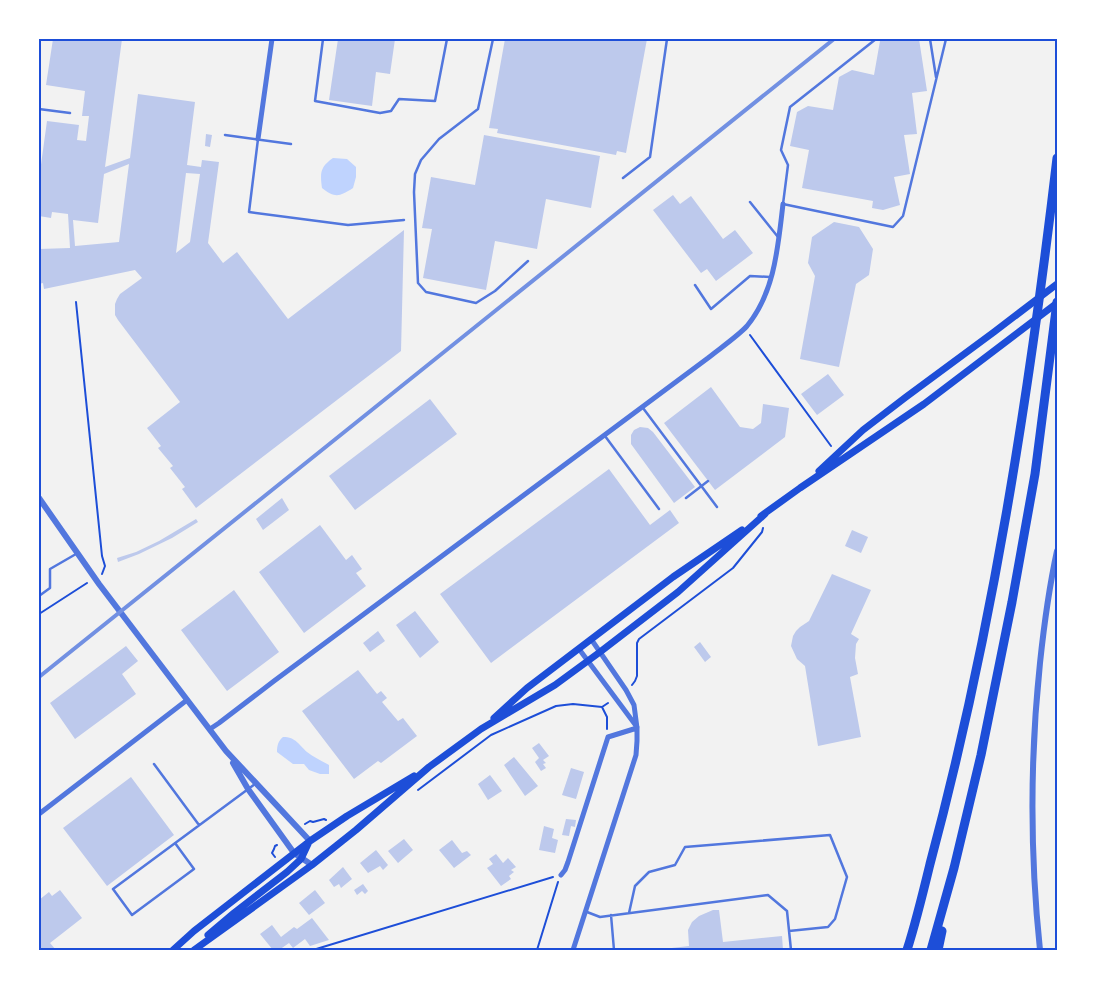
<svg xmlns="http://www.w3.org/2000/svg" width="1096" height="989" font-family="Raleway,sans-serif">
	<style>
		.water { fill: #bfd3fe }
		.building { fill: #bdc9ec; fill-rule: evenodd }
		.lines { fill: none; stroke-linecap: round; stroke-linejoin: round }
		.path { stroke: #1d4ed8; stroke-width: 2 }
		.service { stroke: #5277de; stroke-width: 2.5 }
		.minor { stroke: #5277de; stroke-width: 5 }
		.tertiary { stroke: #5277de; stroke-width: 6 }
		.secondary { stroke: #1d4ed8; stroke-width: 7 }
		.motorway { stroke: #1d4ed8; stroke-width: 9 }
		.rail { stroke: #7290e2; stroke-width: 4 }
		.neatline { fill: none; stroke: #1d4ed8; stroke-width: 2 }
	</style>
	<rect width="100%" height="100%" fill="#f2f2f2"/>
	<path class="water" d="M333 158 347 159 356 167V177L353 188C339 197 335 198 322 188 320 173 320 167 333 158Z
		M283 737C296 737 299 745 307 752 313 757 322 761 329 765V774H320L309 770 304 764H293L277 752C277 746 278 741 283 737Z"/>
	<path class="building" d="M53 39H122L105 167 130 158 138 94 195 102 187 165 201 167 202 160 219 162 208 243 223 263 237 252 288 319 404 230 401 351 196 508 182 489 185 487 170 468 173 466 158 448 161 446 147 428 180 402 118 320 115 315V304L117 299 120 294 142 278 135 270 44 289 43 283 39 284V249L70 248 68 214 52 212 51 218 39 216V179L47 121 79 125 77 140 86 141 89 116H82L85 91 46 85ZM129 164 119 242 75 246 73 220 98 223 104 174ZM186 173 200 174 190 242 176 253Z
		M338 39H395L390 74 376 72 372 106 329 100Z
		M505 39H647L626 153 617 151 616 155 497 133 498 129 489 128Z
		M885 39H919L927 91 912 93 917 134 904 135 910 174 894 177 900 205 883 210 872 208 873 201 802 188 809 150 790 146 797 112 808 106 833 110 839 77 852 70 874 75 880 41Z
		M206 134 212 135 210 147 205 146Z
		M484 135 600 156 591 208 546 199 537 249 495 241 486 290 423 278 432 229 422 228 431 177 475 185Z
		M673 195 680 204 691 196 723 239 735 230 753 253 716 281 707 269 701 273 653 210Z
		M834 222 859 227 873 249 869 275 856 284 839 367 800 359 815 276 808 263 812 237Z
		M828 374 844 395 817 415 801 394Z
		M711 387 740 427 753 429 761 423 763 404 789 408 785 437 715 490 664 423Z
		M430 399 457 434 355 510 329 476Z
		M640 427 648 428 653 432 695 487 674 503 631 444V435L634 430Z
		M609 469 650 525 670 510 679 523 491 663 440 594Z
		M282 498 289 510 263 530 256 519Z
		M196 519 198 522 172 538 139 554 118 562 117 558 136 552 159 541Z
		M320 525 346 560 352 555 362 569 356 573 366 586 304 633 259 572Z
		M852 530 868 537 861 553 845 546Z
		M832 574 871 590 851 634 859 639 856 644 855 658 858 674 850 677 861 737 818 746 805 666 797 659 791 646 793 636 796 631 800 627 809 621Z
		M234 590 279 652 227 691 181 630Z
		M415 611 439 642 420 658 396 625Z
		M378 631 385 641 370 652 363 643Z
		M700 642 711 657 705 662 694 647Z
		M126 646 138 661 122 674 136 694 75 739 50 703Z
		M358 670 377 694 381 691 387 698 382 702 398 721 403 718 417 736 381 763 378 761 354 779 302 711Z
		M539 743 549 756 543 760 546 763 543 764 546 768 541 771 535 762 539 758 532 748Z
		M514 757 538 786 525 796 504 765Z
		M571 768 584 772 576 799 562 795Z
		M490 775 502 791 488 800 478 784Z
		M131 777 174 835 107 886 63 828Z
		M566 819 576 820 575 827 571 826 569 836 562 835Z
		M544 826 554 829 552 838 558 840 555 853 539 850Z
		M404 839 413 850 398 863 388 851Z
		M452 840 462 853 467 851 471 855 454 868 439 850Z
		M376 850 388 865 383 870 380 866 368 873 360 863Z
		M496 854 503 863 508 858 516 867 511 870 514 872 509 876 511 879 501 886 487 868 493 864 489 859Z
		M343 867 352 879 341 888 339 884 334 887 329 880Z
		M363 884 368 891 365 894 362 891 357 895 354 890Z
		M60 890 82 918 50 943 56 950H39V906L41 904 39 900 49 892 52 896Z
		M315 890 325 903 309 915 299 903Z
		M713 910H719L723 942 782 936 783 950H663V949L689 946 688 930 692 922 699 916Z
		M312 918 329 940 310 946 305 939 293 948 289 943 279 950H273L260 934 272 925 281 937 294 927 297 929Z"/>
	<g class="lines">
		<path class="path" d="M76 302 102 556 105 566 102 574
			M750 335 831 446
			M39 614 87 583
			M632 685 635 681 637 676V643L639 639 733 568 762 532 763 528
			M607 729V717L602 707 608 703
			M418 790 491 735 556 706 573 704 602 707
			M305 824 310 821 313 822 324 819 326 820
			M275 857 272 853 274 849 275 846 277 845
			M313 950 553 877
			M537 950 558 882"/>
		<path class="service" d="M323 39 315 101 380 113 391 111 399 99 435 101 447 39
			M493 39 478 109 439 139 421 160 415 174 414 192 418 283 426 292 476 303 495 291 528 261
			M876 39 790 107 781 150 788 165 783 204 893 227 903 216 946 39
			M930 39 936 77
			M39 109 70 113
			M225 135 291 144
			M258 139 249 212 348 225 404 220
			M623 178 650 157 667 39
			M750 202 778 237
			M695 285 711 309 750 276 770 277
			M643 408 717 507
			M605 436 659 509
			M686 498 708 481
			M39 596 50 588V569L76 554
			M154 764 199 825
			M175 843 194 869 132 915 113 889 255 784
			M587 912 600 917 768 895 787 911 791 950
			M629 913 635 886 649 872 675 865 685 847 830 835 847 877 835 919 828 927 789 931
			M611 915 614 950"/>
		<path class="minor" d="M258 139 272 39
			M579 649 637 727
			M210 729 219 723 274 681 708 358C719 349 738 336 747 326 775 292 778 246 783 204
			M39 814 187 700
			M561 875 565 870 568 862 608 737 637 728
			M573 950 636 755 637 741V728L634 705 626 690 591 639"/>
		<path class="tertiary" d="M39 498 99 584 226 751 310 841
			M233 763 248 789 294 853 312 865
			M1040 950C1030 855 1030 758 1040 663 1044 625 1049 588 1057 551"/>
		<path class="secondary" d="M819 471 863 430 906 397 994 332 1057 284
			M761 516 800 488 924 404 1057 303
			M494 718 527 688 673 577 742 530
			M208 935 234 913 287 872 301 859 308 844
			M173 950 194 931 310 841 347 816 414 776
			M194 950 312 865 356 830 429 767 481 729 555 685 600 652 678 592 765 514"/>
		<path class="motorway" d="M907 950C916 922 923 893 930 864 992 633 1029 396 1057 158
			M931 950 954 868 981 755 1012 602 1035 474 1057 302
			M938 950 942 931"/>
		<path class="rail" d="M39 677 834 39"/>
	</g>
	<rect width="1096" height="989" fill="none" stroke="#ffffff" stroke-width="80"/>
	<rect x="40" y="40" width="1016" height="909" class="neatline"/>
</svg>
